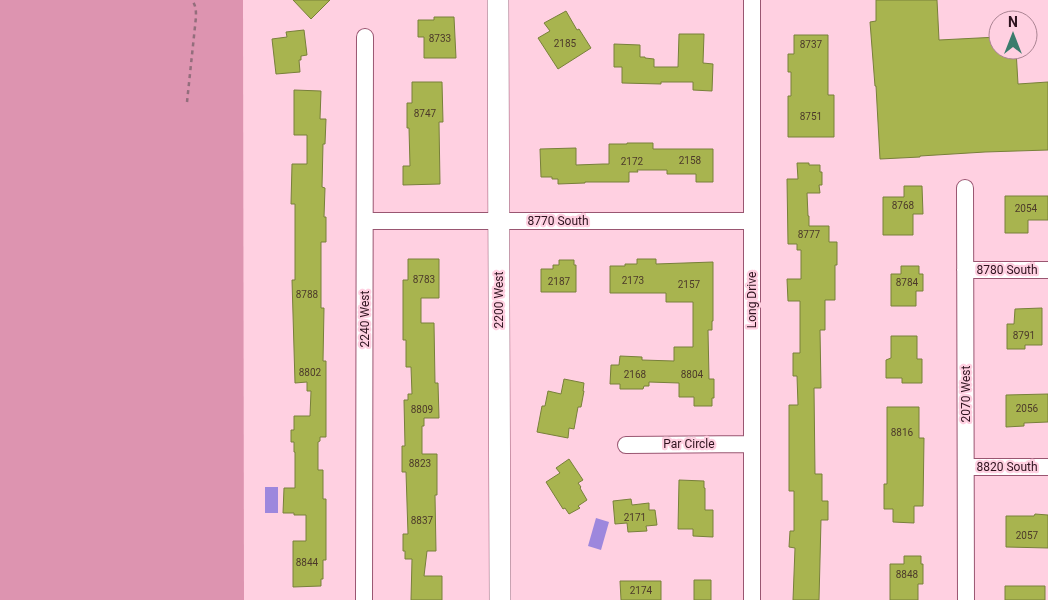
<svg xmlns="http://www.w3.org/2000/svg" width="1048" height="600" font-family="Roboto,sans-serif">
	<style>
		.green { fill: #dd94b0 }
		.water { fill: #9d87dd }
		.building { fill: #a8b44f; stroke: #78803a }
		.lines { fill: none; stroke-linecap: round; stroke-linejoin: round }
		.minor-casing { stroke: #995671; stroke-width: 18 }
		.tertiary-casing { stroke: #995671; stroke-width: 22 }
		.path { stroke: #936e7c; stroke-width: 2.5; stroke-dasharray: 4 4; stroke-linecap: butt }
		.minor { stroke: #fff; stroke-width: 16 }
		.tertiary { stroke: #fff; stroke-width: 21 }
		.labels { text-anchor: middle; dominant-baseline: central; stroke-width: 4.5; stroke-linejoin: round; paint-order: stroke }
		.number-label { font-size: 10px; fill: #4c3a2a }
		.street-label { font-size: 12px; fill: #2e121e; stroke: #ffd0e1 }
	</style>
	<rect width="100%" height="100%" fill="#ffd0e1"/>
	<path class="green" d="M0 0H243L244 600H0Z"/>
	<path class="water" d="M265 487H278V513H265Z
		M596 518 609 522 601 550 588 546Z"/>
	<path class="building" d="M293 0H330L311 19Z
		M876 0H937L939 40 998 37V50H1016L1018 84 1048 82V150L985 152 920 156V157L880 159 876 86H875L870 22 876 21Z
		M566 11 577 30 579 29 591 48 558 69 538 38 550 31 544 23Z
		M434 17H454L456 58H424V37H418V20H434Z
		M304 30 307 55 301 56V60H299L300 72 276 74 272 39 287 37 286 32Z
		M679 34H704L703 63 713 64 712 91 693 90V82H661V84L622 83V67H614V44L640 45V57H645V58L654 59V67H678Z
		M794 35H828V95H834V137H788V96H791V72H788V54H794Z
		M412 82H442L443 122H439L440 184 403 185V166H410L409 128H407V103H412Z
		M294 90 321 91 320 119H326L325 144H323L322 187 325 188 324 217H326V242H321V308H324L323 361H326V437H320V441L318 442V470H323V499H326V560H323V579H321V586L293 587V541H306V515H294V513H283L284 488H295V452H294V442H291V430H294V416H310L311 391H307V382L295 383 292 280H295V204H291L292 164H307V135H294Z
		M627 143H653V149H713V182H696V174H667V170H637L638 172H629V182H585V183L558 184V179H552V177H541L540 149 576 148V165L603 164H609V144H627Z
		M797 163H809V165H820V172H822V185H819L820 193H807L808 216H809V226H829V242H837V265H835V300H825V330H820L821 388H814L815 474H822V501H828V520H821L819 600H793L795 548 789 547 790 531H794V491H789V405H798L797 376H793V353H800V301H788L787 279H801V250H797V244H788L787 179H798Z
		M904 186H922L923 214H913V235H883V197H904Z
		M1005 196H1048V220H1028V233H1005Z
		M408 259H439V298H421V323H434L435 383H438L439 418H424V426H422V454H437V495H435L436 551H427L424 576H442V600H411L412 559H405V551H403V534H408L406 472H402V446H405L404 400H408V394H412L411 367H406V340H403V280H408Z
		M637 259H656V264L713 262V321H712V330H708L709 379H714V398H712V406H694V397H679V383L649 382V386H644L643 389H620V384H610L611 365H619L620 356 642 357V360L674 361V347H693V302H666V293H610V266H625V264H637Z
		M559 260H574V265H576V292H541V269H553V265H559Z
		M901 266H919V274H923V291H916V306H891V274H901Z
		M1042 308V345H1025V349H1007V324H1014L1015 309Z
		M891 336H917V359H922V383H902V378H886V360L891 358Z
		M564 379 584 383 583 391H584L581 407H578L574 429 569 428 568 438 537 432 542 406H545L548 391 561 394Z
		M1048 394V422L1024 423V426L1006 427V395Z
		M887 407H919V438H924L923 506H914V523L893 522V509H884V484H887Z
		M569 459 583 480 578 483 581 487 580 488 587 500 578 506 580 508 569 514 565 508 563 509 546 482 560 473 556 468Z
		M679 480 704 481V488H705V510H713V537L693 536V529H678Z
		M631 499 632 505 649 503V510H655L657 525 646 526 647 531 628 532 627 523 615 524 613 501Z
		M1035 514 1048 515V548L1006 547V516H1034Z
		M904 556H921V564H923V584H918V600H890V564H904Z
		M694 580H711V600H694Z
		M620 581H661V600H621Z
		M1005 586H1045V600H1005Z"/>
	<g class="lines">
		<g class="minor-casing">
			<path id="minor" d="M752 0V600
				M965 188 966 600
				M365 221H752
				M965 270H1048
				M626 445 752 444
				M966 467H1048
				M364 600 365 37"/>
		</g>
		<g class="tertiary-casing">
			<path id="tertiary" d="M498 0 500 600"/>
		</g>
		<path class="path" d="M187 102 196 17C196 11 196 4 191 0"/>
		<use href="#minor" class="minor"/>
		<use href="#tertiary" class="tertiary"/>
	</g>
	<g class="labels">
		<g class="number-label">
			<text x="440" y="38">8733</text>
			<text x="565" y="43">2185</text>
			<text x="811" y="44">8737</text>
			<text x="425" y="113">8747</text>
			<text x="811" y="116">8751</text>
			<text x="690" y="160">2158</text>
			<text x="632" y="161">2172</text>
			<text x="903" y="205">8768</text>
			<text x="1026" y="208">2054</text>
			<text x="809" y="234">8777</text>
			<text x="424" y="279">8783</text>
			<text x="633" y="280">2173</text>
			<text x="559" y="281">2187</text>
			<text x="907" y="282">8784</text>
			<text x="689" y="284">2157</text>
			<text x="307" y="294">8788</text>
			<text x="1024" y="335">8791</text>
			<text x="310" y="372">8802</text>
			<text x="635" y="374">2168</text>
			<text x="692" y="374">8804</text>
			<text x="1027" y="408">2056</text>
			<text x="422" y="409">8809</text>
			<text x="902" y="432">8816</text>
			<text x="420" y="463">8823</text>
			<text x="635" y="517">2171</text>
			<text x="422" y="520">8837</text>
			<text x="1027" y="535">2057</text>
			<text x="307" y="562">8844</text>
			<text x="907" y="574">8848</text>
			<text x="641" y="590">2174</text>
		</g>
		<g class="street-label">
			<text x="558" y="221">8770 South</text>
			<text x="1007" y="270">8780 South</text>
			<text transform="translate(499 300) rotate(-90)">2200 West</text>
			<text transform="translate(752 300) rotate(-90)">Long Drive</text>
			<text transform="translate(365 319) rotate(-90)">2240 West</text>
			<text transform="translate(966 394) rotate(-90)">2070 West</text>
			<text x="689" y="444">Par Circle</text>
			<text x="1007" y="467">8820 South</text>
		</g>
	</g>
	<g transform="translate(1013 35)"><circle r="24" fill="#ffd0e1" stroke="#ab8493"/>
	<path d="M0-4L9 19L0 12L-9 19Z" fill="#3b7c6c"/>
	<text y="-8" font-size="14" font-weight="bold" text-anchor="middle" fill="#2e121e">N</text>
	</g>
</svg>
